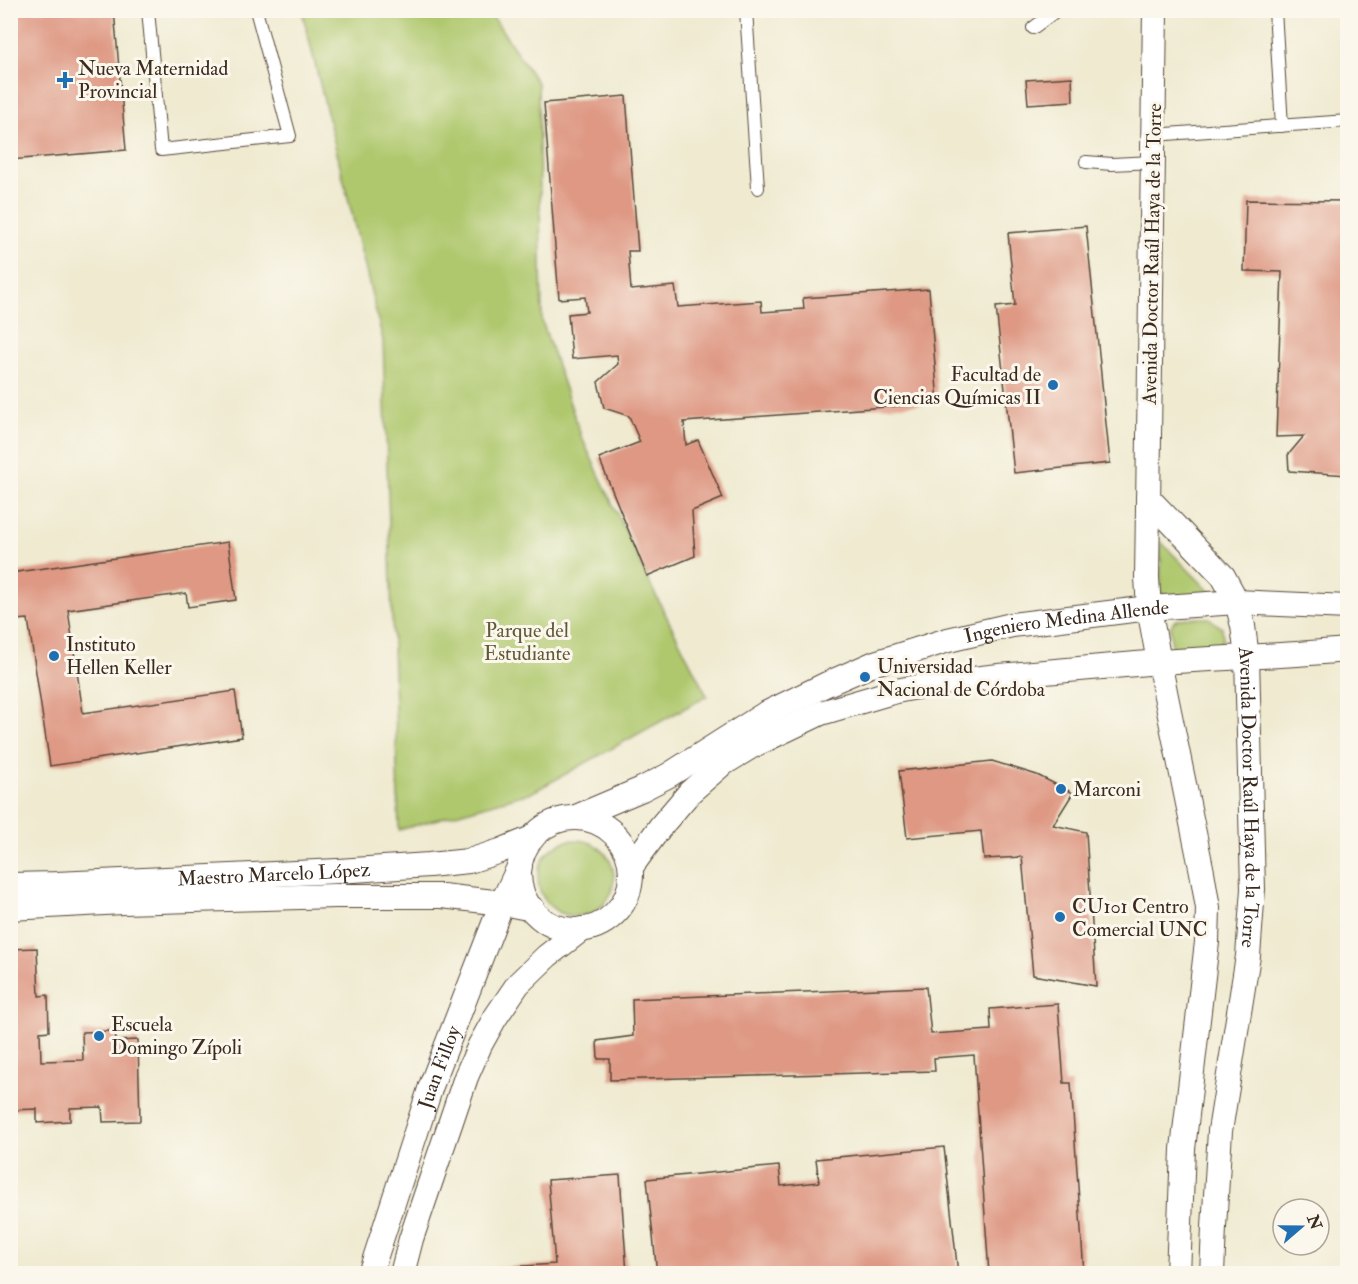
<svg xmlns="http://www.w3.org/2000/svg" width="1358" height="1284" font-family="'IM FELL Double Pica',serif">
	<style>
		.green { fill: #afc86d; stroke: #757946; stroke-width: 1.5 }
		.building { fill: #de9883 }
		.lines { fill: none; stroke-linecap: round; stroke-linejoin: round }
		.service-casing { stroke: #564739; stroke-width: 14 }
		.minor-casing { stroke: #564739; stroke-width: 26 }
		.service { stroke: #fff; stroke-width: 12 }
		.minor { stroke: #fff; stroke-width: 24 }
		.poi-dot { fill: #1f6fb2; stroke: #fbf7ec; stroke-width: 2 }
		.labels { text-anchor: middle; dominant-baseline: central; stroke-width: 6; stroke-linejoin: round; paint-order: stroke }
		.poi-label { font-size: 20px; fill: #3b2a1e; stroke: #fbf7ec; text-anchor: start }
		.street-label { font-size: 20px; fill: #3b2a1e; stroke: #fbf7ec }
		.park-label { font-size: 20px; fill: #5e5936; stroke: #fbf7ec }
	</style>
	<rect width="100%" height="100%" fill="#fbf7ec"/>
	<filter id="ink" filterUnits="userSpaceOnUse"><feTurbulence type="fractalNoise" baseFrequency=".0167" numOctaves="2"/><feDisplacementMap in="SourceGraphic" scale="12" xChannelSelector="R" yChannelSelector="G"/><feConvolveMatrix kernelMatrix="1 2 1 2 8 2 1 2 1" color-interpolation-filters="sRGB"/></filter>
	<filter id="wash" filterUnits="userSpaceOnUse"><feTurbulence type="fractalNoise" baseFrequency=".008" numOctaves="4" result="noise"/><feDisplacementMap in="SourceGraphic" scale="24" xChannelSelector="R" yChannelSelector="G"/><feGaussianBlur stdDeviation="1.35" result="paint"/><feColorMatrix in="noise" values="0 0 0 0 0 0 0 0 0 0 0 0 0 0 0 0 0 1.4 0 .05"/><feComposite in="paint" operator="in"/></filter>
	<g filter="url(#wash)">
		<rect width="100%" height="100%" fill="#efead0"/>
		<path class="green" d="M302 11H489L538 84 542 321 581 436 650 584 707 696 533 792 399 830 383 340Z
			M1161 542 1215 597H1161Z
			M1209 618 1222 628 1223 639 1217 649 1202 652 1173 649C1164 612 1179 619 1209 618Z
			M538 878a38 38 0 1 1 76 0a38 38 0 1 1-76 0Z"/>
		<g id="blocks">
			<path class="building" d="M10 10H114L126 150 10 160Z
				M1072 77 1073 101 1028 104 1026 80Z
				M626 96 638 251H628L631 290 675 286 678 307 761 301 762 312 804 309 803 298 929 289 938 403 684 422 686 445 698 440 723 498 692 511 695 556 647 576 599 458 640 442 629 416 604 408 598 382 618 364 617 355 572 359 568 314 587 312 585 297 559 299 544 103Z
				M1246 200 1348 201V475L1289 471 1288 455 1304 436 1276 437 1282 272 1244 271Z
				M1086 226 1110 463 1014 473 996 307 1015 305 1008 233Z
				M228 542 236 600 188 607 186 593 68 610 83 713 235 691 242 737 50 766 28 619 15 620 10 589V573Z
				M992 761 1037 775 1073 793 1053 825 1086 832 1096 986 1033 975 1022 857 984 859 981 831 907 838 899 771Z
				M37 948 39 996 48 995 49 1031 40 1032 41 1061 83 1060 82 1032 115 1031 116 1041 138 1040 140 1121 103 1122 102 1107 70 1108V1121L37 1123V1109L10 1110V949Z
				M926 987 931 1034 991 1030 990 1009 1058 1004 1064 1083H1071L1084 1274H989L974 1055 934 1058 935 1071 610 1080V1059H598L597 1041 633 1036 632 999Z
				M944 1147 958 1274H657L647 1179 779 1166 781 1186 819 1182 816 1159Z
				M620 1175 627 1274H494V1268L555 1264 548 1180Z"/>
		</g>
	</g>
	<g filter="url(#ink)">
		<use href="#blocks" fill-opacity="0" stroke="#564739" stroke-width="1.5"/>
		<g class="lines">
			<g class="service-casing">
				<path id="service" d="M148 10 161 150 290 136 256 10
					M746 10 758 188
					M1275 10 1282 126
					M1033 28 1057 10
					M1153 135 1348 121
					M1086 162 1112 164 1153 162"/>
			</g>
			<g class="minor-casing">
				<g id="minor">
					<path d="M1155 10 1147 578 1149 608 1159 662 1202 872 1208 908 1207 942 1183 1149 1178 1274"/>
					<path id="s1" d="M1148 498 1223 576 1237 602 1243 626 1247 657 1253 889 1248 956 1220 1131 1214 1227 1212 1274"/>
					<path id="s2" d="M576 817 642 789 669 775 765 714 827 684 875 663 948 640 1012 625 1149 608 1237 602 1348 607"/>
					<circle cx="575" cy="874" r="56"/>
					<path d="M631 867 661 826 690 792 721 765 752 746 821 713 896 691 938 683 999 676 1159 662 1297 654 1348 650"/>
					<path id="s3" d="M10 885 56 884 338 871 429 865 469 861 500 851 532 838"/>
					<path d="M10 908 123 902 336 896H442L502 903 533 909"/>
					<path id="s4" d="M370 1274 431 1086 502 903 520 865"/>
					<path d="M402 1274 411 1239 466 1077 480 1045 495 1018 518 984 547 956 582 929"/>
				</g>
			</g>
			<use href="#service" class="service"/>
			<use href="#minor" class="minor"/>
		</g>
	</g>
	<g class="poi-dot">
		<path d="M62 71h6v6h6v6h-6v6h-6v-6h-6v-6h6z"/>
		<circle cx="1053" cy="385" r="6"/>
		<circle cx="54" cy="656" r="6"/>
		<circle cx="865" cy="677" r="6"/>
		<circle cx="1061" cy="789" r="6"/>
		<circle cx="1060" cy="917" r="6"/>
		<circle cx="99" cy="1036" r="6"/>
	</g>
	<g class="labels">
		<g class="poi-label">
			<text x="78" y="68">Nueva Maternidad<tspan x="78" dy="23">Provincial</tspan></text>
			<text x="1041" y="374" text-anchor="end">Facultad de<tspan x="1041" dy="23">Ciencias Químicas II</tspan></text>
			<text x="66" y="644">Instituto<tspan x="66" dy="23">Hellen Keller</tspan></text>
			<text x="877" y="666">Universidad<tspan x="877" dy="23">Nacional de Córdoba</tspan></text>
			<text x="1073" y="789">Marconi</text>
			<text x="1072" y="906">CU101 Centro<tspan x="1072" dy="23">Comercial UNC</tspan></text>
			<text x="111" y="1024">Escuela<tspan x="111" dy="23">Domingo Zípoli</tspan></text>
		</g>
		<g class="street-label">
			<text transform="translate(1152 254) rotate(-89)">Avenida Doctor Raúl Haya de la Torre</text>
			<text stroke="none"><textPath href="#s2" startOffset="534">Ingeniero Medina Allende</textPath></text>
			<text stroke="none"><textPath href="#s1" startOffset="334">Avenida Doctor Raúl Haya de la Torre</textPath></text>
			<text stroke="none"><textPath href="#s3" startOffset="264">Maestro Marcelo López</textPath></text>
			<text stroke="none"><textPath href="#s4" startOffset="218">Juan Filloy</textPath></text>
		</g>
		<g class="park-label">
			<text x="527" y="630">Parque del<tspan x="527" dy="23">Estudiante</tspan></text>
		</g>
	</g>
	<rect width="1358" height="1284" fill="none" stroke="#fbf7ec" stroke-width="36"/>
	<g transform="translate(1301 1227) rotate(70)"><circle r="28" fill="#fbf7ec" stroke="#aea59a" stroke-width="1.5"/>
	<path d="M0-4.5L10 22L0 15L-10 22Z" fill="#1f6fb2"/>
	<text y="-9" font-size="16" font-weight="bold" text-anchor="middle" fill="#3b2a1e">N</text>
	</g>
</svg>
